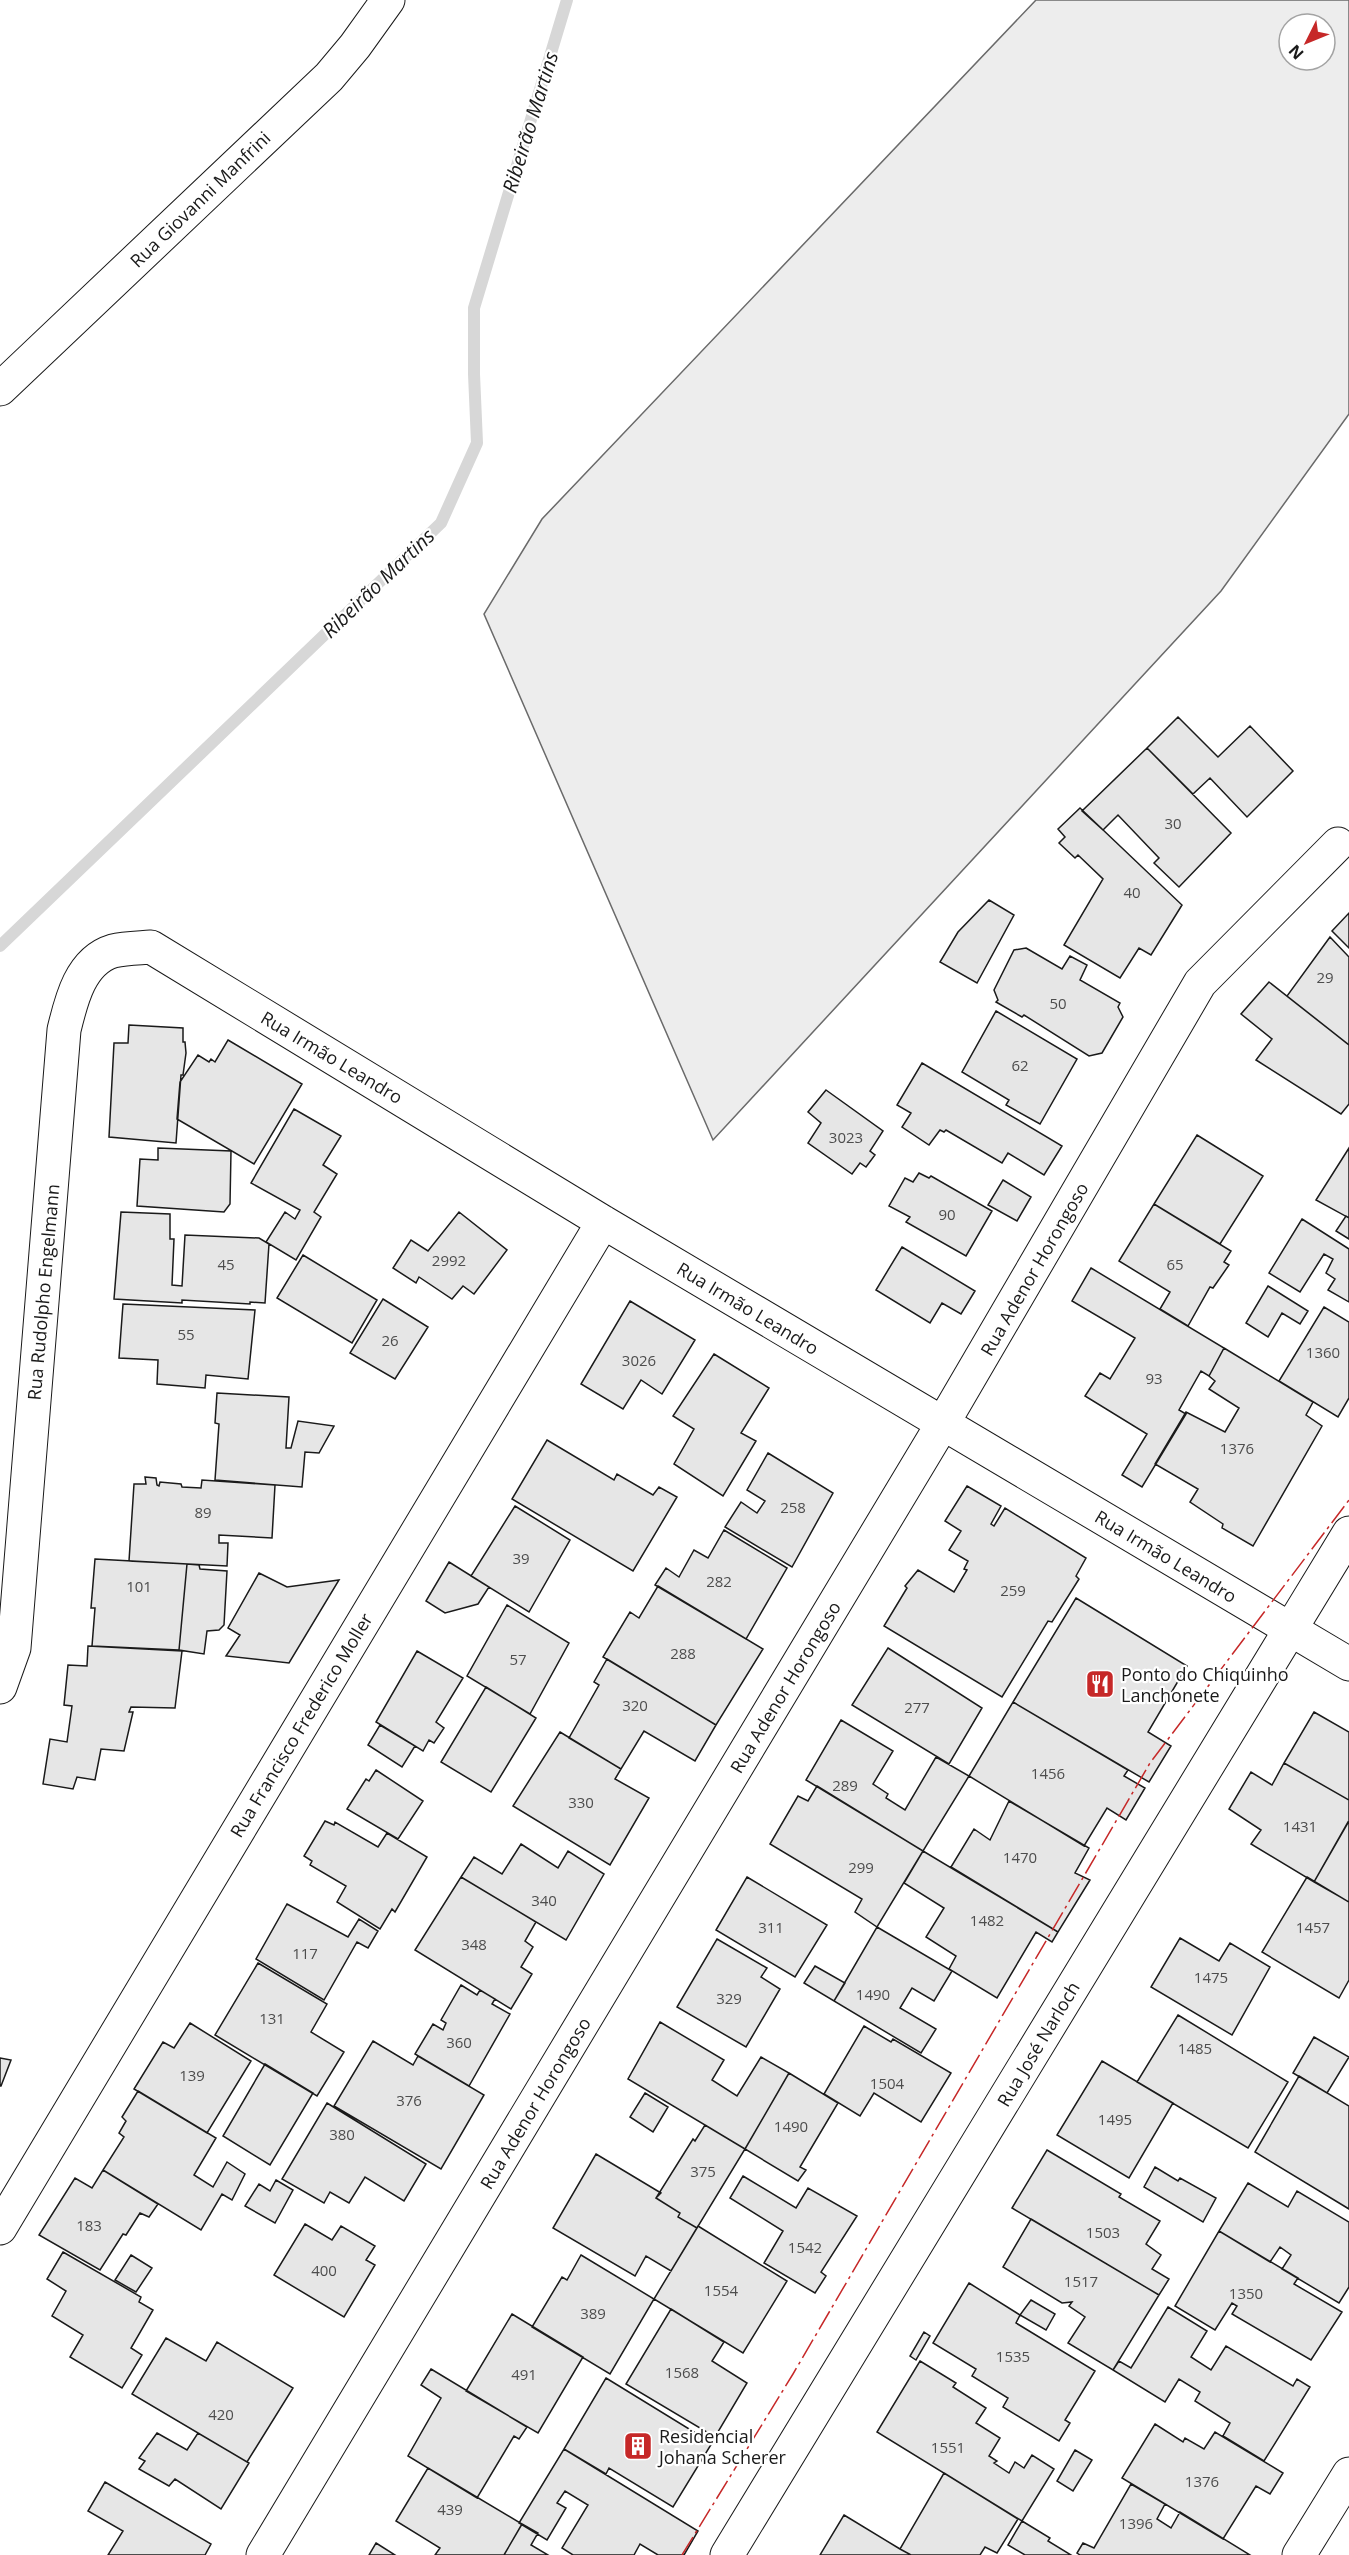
<svg xmlns="http://www.w3.org/2000/svg" width="1349" height="2555" font-family="'Open Sans',sans-serif">
	<style>
		.green { fill: #ededed; stroke: #6a6a6a; stroke-width: 1.5; fill-rule: evenodd }
		.lines { fill: none; stroke-linecap: round; stroke-linejoin: round }
		.stream { stroke: #d7d7d7; stroke-width: 12 }
		.building { fill: #e6e6e6; stroke: #1a1a1a; stroke-width: 1.5 }
		.street-casing { stroke: #1a1a1a; stroke-width: 35 }
		.secondary-casing { stroke: #1a1a1a; stroke-width: 35 }
		.street { stroke: #fff; stroke-width: 33 }
		.secondary { stroke: #fff; stroke-width: 33 }
		.power { stroke: #c62828; stroke-width: 1.5; stroke-dasharray: 21 4.5 3 4.5; stroke-linecap: butt }
		.labels { text-anchor: middle; dominant-baseline: central; stroke-width: 4.5; stroke-linejoin: round; paint-order: stroke }
		.number-label { font-size: 15px; fill: #4d4d4d }
		.street-label { font-size: 18px; fill: #1a1a1a; stroke: #fff }
		.poi-label { font-size: 18px; fill: #1a1a1a; stroke: #fff; text-anchor: start }
		.water-label { font-size: 20px; font-style: italic; fill: #1a1a1a; stroke: #fff }
	</style>
	<rect width="100%" height="100%" fill="#fff"/>
	<path class="green" d="M1036 0H1349V414L1221 591 713 1140 484 614 542 519ZM1289 24H1325V60H1289Z"/>
	<g class="lines">
		<path class="stream" d="M0 946 441 523 477 443 474 374V308L567 0"/>
	</g>
	<path class="building" d="M1178 717 1218 757 1250 726 1293 771 1247 817 1210 778 1193 794 1147 748Z
		M1147 748 1231 833 1179 887 1154 863 1159 858 1118 815 1103 830 1082 811Z
		M1080 808 1182 905 1151 955 1139 948 1120 978 1064 945 1103 879 1078 855 1075 858 1059 843 1065 837 1058 829Z
		M989 900 1014 915 977 983 940 962 958 932Z
		M1349 913V948L1332 931Z
		M1330 937 1349 957V1045L1287 996Z
		M1026 948 1062 969 1070 956 1087 965 1080 980 1120 1003 1118 1007 1123 1017 1102 1053 1089 1056 1024 1015 1022 1017 996 1002 998 1000 994 990 1014 950Z
		M1269 982 1349 1045V1104L1341 1114 1256 1060 1272 1039 1241 1014Z
		M996 1011 1077 1059 1040 1124 1006 1105 1009 1100 962 1072Z
		M129 1025 183 1028V1042H185L186 1053 183 1075H181L176 1143 109 1137 114 1043H128Z
		M228 1040 302 1084 254 1164 177 1119 180 1082 198 1055 209 1062 211 1059 215 1062Z
		M922 1063 1062 1146 1044 1175 1008 1153 1002 1163 946 1130 944 1132 940 1130 929 1145 902 1127 911 1113 897 1105Z
		M826 1090 883 1131 870 1151 875 1155 866 1167 860 1163 852 1174 808 1143 821 1123 808 1112Z
		M294 1109 341 1136 323 1165 337 1174 314 1212 321 1217 296 1260 266 1242 285 1212 295 1219 300 1210 251 1183Z
		M1197 1135 1263 1176 1220 1244 1154 1204Z
		M158 1148 231 1151 230 1204 224 1212 137 1206 140 1159 158 1160Z
		M1349 1148V1218L1316 1200Z
		M919 1173 929 1178 931 1176 992 1211 966 1256 906 1222 910 1217 889 1206 905 1178 913 1182Z
		M1003 1180 1031 1197 1017 1221 988 1205Z
		M1154 1204 1231 1251 1224 1262 1229 1265 1213 1288 1210 1287 1188 1326 1160 1309 1170 1292 1119 1261Z
		M121 1212 170 1214V1239H174L172 1285 182 1286 185 1235 259 1238 269 1244 265 1303 250 1302V1304L182 1300V1303L114 1299Z
		M459 1212 507 1250 474 1294 463 1286 452 1299 419 1277 416 1283 393 1268 411 1240 428 1251Z
		M1346 1216 1349 1218V1239L1336 1231Z
		M1302 1219 1349 1249V1302L1328 1290 1335 1279 1326 1273 1333 1259 1324 1254 1300 1292 1269 1273Z
		M902 1247 975 1291 961 1314 942 1303 930 1323 876 1290Z
		M303 1255 377 1300 352 1343 277 1298Z
		M1091 1268 1224 1348 1209 1376 1201 1371 1179 1410 1186 1414 1142 1487 1122 1475 1147 1434 1085 1396 1100 1373 1110 1379 1135 1338 1072 1301Z
		M1268 1286 1308 1311 1300 1324 1282 1313 1268 1337 1246 1323Z
		M383 1299 428 1327 395 1379 350 1353Z
		M630 1301 695 1340 662 1394 641 1380 623 1409 581 1384Z
		M123 1304 255 1310 248 1379 206 1375 205 1388 157 1384 158 1360 119 1358Z
		M1324 1307 1349 1322V1398L1338 1417 1279 1381Z
		M1224 1348 1313 1402 1306 1415 1322 1426 1253 1546 1222 1528 1223 1524 1190 1502 1198 1489 1155 1464 1186 1412 1225 1432 1239 1408 1209 1389 1215 1381 1209 1376Z
		M714 1354 769 1388 741 1433 756 1441 723 1496 674 1464 694 1429 673 1416Z
		M217 1393 289 1397 286 1448H291L298 1421 334 1426 319 1453 305 1452 302 1487 215 1480 219 1424 215 1423Z
		M547 1440 614 1480 617 1474 653 1495 659 1487 677 1497 633 1571 512 1499Z
		M768 1453 833 1493 792 1567 725 1527 741 1502 757 1513 765 1501 747 1490Z
		M145 1477 156 1478 157 1485 159 1486 160 1482 181 1484 182 1487 201 1488 202 1480 275 1485 272 1538 219 1535V1543H228L227 1566 129 1561 134 1484H146Z
		M967 1486 1001 1506 991 1524 994 1526 1005 1508 1086 1558 1076 1576 1079 1579 1052 1622 1048 1621 1002 1697 884 1626 907 1588 905 1586 918 1570 954 1592 967 1570 964 1569 968 1561 949 1550 961 1531 945 1521Z
		M515 1506 570 1540 529 1612 471 1576Z
		M724 1530 787 1568 746 1639 655 1585 666 1568 679 1577 694 1550 708 1558Z
		M95 1559 187 1564 179 1650 92 1646 95 1608H91Z
		M449 1562 489 1587 478 1604 445 1613 426 1601Z
		M187 1564 199 1565 200 1569 227 1571 224 1625 219 1630 207 1631 204 1654 179 1650Z
		M259 1573 287 1587 339 1580 289 1663 226 1656 240 1635 228 1628Z
		M658 1586 763 1649 716 1725 603 1657 630 1612 639 1618Z
		M1076 1598 1187 1666 1148 1732 1171 1746 1149 1782 1013 1702Z
		M507 1605 569 1643 530 1714 467 1676Z
		M88 1646 182 1651 175 1708 131 1707 129 1712H133L124 1751 101 1749 95 1780 77 1777 73 1789 43 1784 50 1739 67 1742 72 1706 64 1705 68 1665 87 1666Z
		M888 1648 982 1708 949 1764 852 1705Z
		M417 1651 463 1678 436 1722 444 1728 434 1743 429 1740 423 1751 376 1722Z
		M607 1659 716 1725 695 1761 644 1731 621 1769 569 1738 599 1685 594 1682Z
		M486 1687 536 1718 491 1792 441 1762Z
		M1013 1702 1128 1770 1124 1776 1145 1788 1126 1820 1107 1808 1084 1846 969 1776Z
		M1314 1712 1349 1732V1800L1284 1763Z
		M841 1720 893 1751 873 1784 888 1794 886 1798 905 1810 936 1757 969 1776 923 1851 806 1780Z
		M380 1725 415 1746 402 1767 368 1745Z
		M560 1732 621 1769 615 1779 649 1798 610 1865 513 1806Z
		M1284 1763 1349 1800V1821L1314 1882 1251 1844 1261 1830 1229 1809 1251 1772 1272 1785Z
		M376 1770 423 1801 398 1839 347 1809 366 1779 369 1781Z
		M817 1786 923 1851 877 1927 855 1912 862 1899 770 1844 798 1796 808 1801Z
		M1009 1801 1089 1848 1075 1873 1090 1880 1058 1932 951 1867 974 1829 990 1840Z
		M325 1821 334 1825 335 1822 378 1847 387 1833 427 1857 395 1912 392 1909 380 1929 337 1902 346 1886 310 1865 312 1861 304 1856Z
		M1348 1822 1349 1823V1902L1314 1882Z
		M521 1844 558 1868 568 1851 604 1874 566 1940 461 1877 474 1857 502 1874Z
		M923 1851 1058 1932 1052 1942 1036 1932 997 1998 949 1969 956 1956 926 1937 944 1908 904 1883Z
		M461 1877 536 1922 525 1941 533 1947 521 1967 532 1974 511 2009 415 1950Z
		M747 1877 827 1925 795 1977 716 1930Z
		M1307 1877 1349 1902V1980L1339 1998 1262 1952Z
		M287 1904 348 1937 359 1919 378 1931 368 1948 357 1942 324 2000 256 1959Z
		M877 1927 952 1971 934 2001 912 1988 900 2008 936 2029 921 2053 834 2001Z
		M1180 1938 1219 1961 1230 1943 1270 1967 1232 2035 1151 1987Z
		M717 1939 767 1968 761 1977 780 1989 746 2047 677 2007Z
		M258 1963 327 2004 311 2032 344 2052 317 2096 215 2035Z
		M815 1966 845 1983 834 2001 804 1983Z
		M461 1985 477 1995 480 1990 495 1999 492 2004 510 2014 469 2086 415 2054 433 2024 443 2030 446 2023 441 2020Z
		M1178 2015 1288 2082 1248 2148 1137 2082Z
		M660 2022 724 2060 712 2080 737 2096 761 2057 789 2073 745 2149 628 2079Z
		M190 2023 251 2061 207 2133 134 2089 163 2042 174 2048Z
		M864 2026 891 2042 893 2039 951 2073 921 2122 874 2093 860 2116 824 2094Z
		M1314 2037 1349 2057 1327 2093 1293 2073Z
		M373 2041 413 2065 418 2056 484 2095 441 2169 334 2106Z
		M0 2058 11 2060 1 2086H0Z
		M1102 2061 1173 2103 1129 2178 1057 2135Z
		M265 2064 313 2093 270 2165 223 2136Z
		M789 2073 838 2103 800 2167 806 2170 798 2181 745 2149Z
		M1299 2076 1349 2106V2209L1255 2152Z
		M138 2091 216 2138 194 2175 213 2187 227 2162 245 2174 232 2200 222 2194 201 2230 103 2170 124 2137 119 2133 126 2121 122 2117Z
		M645 2093 668 2107 653 2132 630 2117Z
		M327 2103 426 2164 404 2201 365 2177 349 2203 330 2192 324 2203 282 2179Z
		M705 2125 745 2149 697 2228 678 2217 680 2213 656 2198 693 2139 695 2141Z
		M1047 2150 1121 2194 1119 2197 1160 2221 1146 2244 1161 2255 1152 2269 1169 2279 1159 2295 1012 2208Z
		M596 2154 661 2193 656 2198 680 2213 678 2217 697 2228 671 2271 646 2256 635 2276 553 2228Z
		M1155 2167 1178 2181 1180 2178 1216 2198 1203 2222 1144 2187Z
		M103 2170 158 2204 149 2217 140 2213 126 2235 123 2234 100 2270 39 2235 75 2178 92 2188Z
		M743 2176 796 2208 808 2188 857 2216 821 2272 826 2276 815 2293 764 2263 783 2231 730 2198Z
		M276 2180 293 2190 275 2223 245 2206 259 2184 270 2191Z
		M1248 2183 1288 2207 1297 2191 1349 2222V2287L1339 2303 1282 2269 1291 2255 1280 2247 1270 2262 1219 2231Z
		M1031 2219 1159 2295 1113 2370 1068 2343 1085 2317 1069 2306 1072 2302 1062 2303 1003 2267Z
		M305 2224 332 2240 341 2226 375 2246 366 2260 375 2265 344 2317 274 2275Z
		M698 2226 787 2281 743 2353 654 2299Z
		M1219 2231 1298 2278 1294 2284 1342 2312 1311 2360 1232 2314 1237 2306 1232 2303 1215 2330 1175 2306Z
		M63 2252 141 2297 139 2302 153 2310 131 2348 142 2355 122 2388 70 2357 83 2335 52 2316 66 2291 47 2279Z
		M131 2255 152 2268 136 2292 115 2280Z
		M581 2255 654 2299 610 2374 532 2327 562 2277 567 2280Z
		M969 2283 1020 2315 1016 2323 1095 2371 1065 2420 1070 2423 1059 2441 1003 2407 1008 2398 972 2376 976 2369 933 2343Z
		M1031 2300 1055 2314 1046 2330 1020 2315Z
		M1168 2307 1207 2331 1191 2357 1211 2370 1226 2346 1293 2386 1297 2379 1310 2387 1264 2461 1223 2436 1230 2423 1195 2401 1200 2392 1179 2379 1165 2402 1113 2370 1119 2361 1131 2368Z
		M671 2309 724 2342 712 2361 747 2383 715 2437 626 2384Z
		M512 2314 583 2357 538 2433 466 2391Z
		M924 2332 930 2336 916 2360 910 2356Z
		M166 2338 206 2361 217 2342 293 2388 247 2462 132 2394Z
		M920 2361 956 2383 953 2387 986 2408 976 2423 1000 2438 989 2456 997 2461 994 2463 1009 2473 1015 2462 1024 2468 1032 2455 1054 2469 1022 2521 877 2432Z
		M431 2369 527 2427 519 2439 514 2436 477 2498 408 2456 441 2398 421 2385Z
		M606 2378 712 2443 673 2507 609 2468 606 2474 564 2449Z
		M1155 2424 1183 2442 1185 2438 1204 2449 1215 2432 1283 2473 1270 2494 1256 2486 1223 2539 1122 2478Z
		M157 2433 187 2450 198 2433 249 2463 221 2509 175 2479 169 2486 139 2469 145 2461 139 2458Z
		M564 2449 698 2531 684 2555H658L640 2544 634 2555H573L562 2548 588 2505 565 2491 557 2503 566 2508 547 2540 519 2523Z
		M1075 2450 1092 2460 1073 2491 1057 2481Z
		M428 2468 522 2524 504 2555H435L440 2548 396 2521Z
		M944 2473 1018 2519 997 2553 985 2547 980 2555H911L900 2549Z
		M105 2482 211 2544 205 2555H108L123 2531 88 2511Z
		M1131 2484 1165 2504 1157 2519 1171 2528 1180 2512 1250 2555H1080L1077 2553 1083 2543 1094 2548Z
		M844 2515 900 2549 911 2555H820Z
		M1022 2521 1050 2538 1048 2541 1071 2555H1025L1008 2545Z
		M522 2524 538 2533 531 2545 548 2555H504Z
		M376 2543 395 2555H369Z"/>
	<g class="lines">
		<g class="street-casing">
			<path id="street" d="M0 389 329 77 355 46 388 0
				M0 1687 14 1648 64 1030C71 1001 80 961 113 951 125 948 139 948 151 947L603 1222 1349 1664
				M0 2228 603 1222
				M263 2555 943 1423 1200 983 1338 844"/>
		</g>
		<g class="secondary-casing">
			<path id="secondary" d="M727 2555 1349 1533
				M1299 2555 1349 2474"/>
		</g>
		<use href="#street" class="street"/>
		<use href="#secondary" class="secondary"/>
		<path class="power" d="M682 2555 793 2374 1150 1763 1349 1500"/>
	</g>
	<defs>
		<g id="restaurant-square" transform="scale(1.5)"><rect x="-9" y="-9" width="18" height="18" rx="4" fill="#c62828" stroke="#fff"/><path d="M-5-6h1v4h1v-4h1v4h1v-4h1v5L-1.5 .5V6h-2V.5L-5-1ZM5-6V6H3V1.5H1.5Q1.5-4 5-6Z" fill="#fff"/></g>
		<g id="building-square" transform="scale(1.5)"><rect x="-9" y="-9" width="18" height="18" rx="4" fill="#c62828" stroke="#fff"/><path d="M-4-6H4V6H1V3H-1V6H-4ZM-2.5-4.3h1.7v1.8h-1.7ZM.8-4.3h1.7v1.8H.8ZM-2.5-1h1.7V.8h-1.7ZM.8-1h1.7V.8H.8Z" fill="#fff"/></g>
	</defs>
	<g fill-rule="evenodd">
		<use href="#restaurant-square" x="1100" y="1684"/>
		<use href="#building-square" x="638" y="2446"/>
	</g>
	<g class="labels">
		<g class="number-label">
			<text x="1173" y="823">30</text>
			<text x="1132" y="892">40</text>
			<text x="1325" y="977">29</text>
			<text x="1058" y="1003">50</text>
			<text x="1020" y="1065">62</text>
			<text x="846" y="1137">3023</text>
			<text x="947" y="1214">90</text>
			<text x="449" y="1260">2992</text>
			<text x="226" y="1264">45</text>
			<text x="1175" y="1264">65</text>
			<text x="186" y="1334">55</text>
			<text x="390" y="1340">26</text>
			<text x="1323" y="1352">1360</text>
			<text x="639" y="1360">3026</text>
			<text x="1154" y="1378">93</text>
			<text x="1237" y="1448">1376</text>
			<text x="793" y="1507">258</text>
			<text x="203" y="1512">89</text>
			<text x="521" y="1558">39</text>
			<text x="719" y="1581">282</text>
			<text x="139" y="1586">101</text>
			<text x="1013" y="1590">259</text>
			<text x="683" y="1653">288</text>
			<text x="518" y="1659">57</text>
			<text x="635" y="1705">320</text>
			<text x="917" y="1707">277</text>
			<text x="1048" y="1773">1456</text>
			<text x="845" y="1785">289</text>
			<text x="581" y="1802">330</text>
			<text x="1300" y="1826">1431</text>
			<text x="1020" y="1857">1470</text>
			<text x="861" y="1867">299</text>
			<text x="544" y="1900">340</text>
			<text x="987" y="1920">1482</text>
			<text x="771" y="1927">311</text>
			<text x="1313" y="1927">1457</text>
			<text x="474" y="1944">348</text>
			<text x="305" y="1953">117</text>
			<text x="1211" y="1977">1475</text>
			<text x="873" y="1994">1490</text>
			<text x="729" y="1998">329</text>
			<text x="272" y="2018">131</text>
			<text x="459" y="2042">360</text>
			<text x="1195" y="2048">1485</text>
			<text x="192" y="2075">139</text>
			<text x="887" y="2083">1504</text>
			<text x="409" y="2100">376</text>
			<text x="1115" y="2119">1495</text>
			<text x="791" y="2126">1490</text>
			<text x="342" y="2134">380</text>
			<text x="703" y="2171">375</text>
			<text x="89" y="2225">183</text>
			<text x="1103" y="2232">1503</text>
			<text x="805" y="2247">1542</text>
			<text x="324" y="2270">400</text>
			<text x="1081" y="2281">1517</text>
			<text x="721" y="2290">1554</text>
			<text x="1246" y="2293">1350</text>
			<text x="593" y="2313">389</text>
			<text x="1013" y="2356">1535</text>
			<text x="682" y="2372">1568</text>
			<text x="524" y="2374">491</text>
			<text x="221" y="2414">420</text>
			<text x="948" y="2447">1551</text>
			<text x="1202" y="2481">1376</text>
			<text x="450" y="2509">439</text>
			<text x="1136" y="2523">1396</text>
		</g>
		<g class="street-label">
			<text transform="translate(200 199) rotate(-44)">Rua Giovanni Manfrini</text>
			<text transform="translate(332 1057) rotate(31)">Rua Irmão Leandro</text>
			<text transform="translate(1034 1269) rotate(-60)">Rua Adenor Horongoso</text>
			<text transform="translate(43 1292) rotate(-85)">Rua Rudolpho Engelmann</text>
			<text transform="translate(748 1308) rotate(31)">Rua Irmão Leandro</text>
			<text transform="translate(1166 1556) rotate(31)">Rua Irmão Leandro</text>
			<text transform="translate(785 1687) rotate(-59)">Rua Adenor Horongoso</text>
			<text transform="translate(301 1725) rotate(-59)">Rua Francisco Frederico Moller</text>
			<text transform="translate(1038 2044) rotate(-59)">Rua José Narloch</text>
			<text transform="translate(535 2103) rotate(-59)">Rua Adenor Horongoso</text>
		</g>
		<g class="poi-label">
			<text x="1121" y="1674">Ponto do Chiquinho<tspan x="1121" dy="21">Lanchonete</tspan></text>
			<text x="659" y="2436">Residencial<tspan x="659" dy="21">Johana Scherer</tspan></text>
		</g>
		<g class="water-label">
			<text transform="translate(530 122) rotate(-73)">Ribeirão Martins</text>
			<text transform="translate(378 583) rotate(-44)">Ribeirão Martins</text>
		</g>
	</g>
	<g transform="translate(1307 42) rotate(227)"><circle r="28" fill="#ffffff" stroke="#a3a3a3" stroke-width="1.5"/>
	<path d="M0-4.5L10 22L0 15L-10 22Z" fill="#c62828"/>
	<text y="-9" font-size="16" font-weight="bold" text-anchor="middle" fill="#1a1a1a">N</text>
	</g>
</svg>
